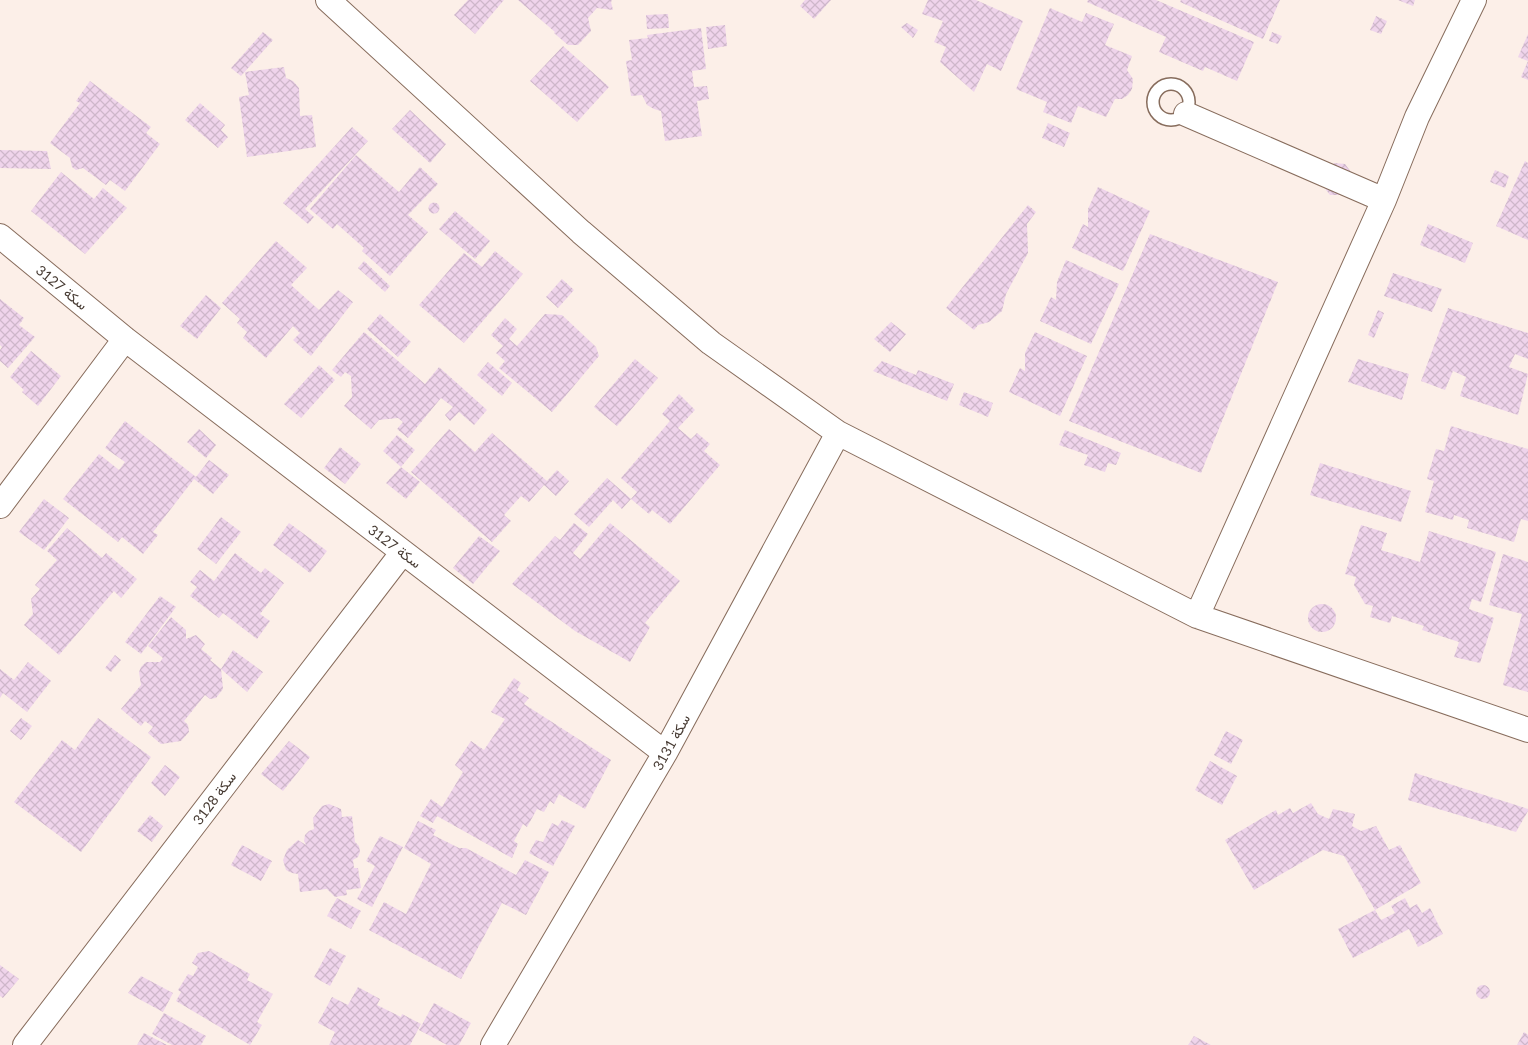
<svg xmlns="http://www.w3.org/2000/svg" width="1528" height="1045" font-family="Lato,Vazirmatn,sans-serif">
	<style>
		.building { fill: url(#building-cross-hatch) }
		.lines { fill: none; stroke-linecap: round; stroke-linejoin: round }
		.lane-casing { stroke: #876c5c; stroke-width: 14 }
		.street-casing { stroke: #876c5c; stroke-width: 26 }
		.lane { stroke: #fff; stroke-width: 11 }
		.street { stroke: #fff; stroke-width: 24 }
		.labels { text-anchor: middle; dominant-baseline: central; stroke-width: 4; stroke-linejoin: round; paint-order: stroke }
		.street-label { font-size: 14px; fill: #463a32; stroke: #fff }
	</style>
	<defs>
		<pattern id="building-cross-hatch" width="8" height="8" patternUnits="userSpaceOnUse" patternTransform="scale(1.25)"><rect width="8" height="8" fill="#efd4eb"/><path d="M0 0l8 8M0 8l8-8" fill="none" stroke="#ceb7ca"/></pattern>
	</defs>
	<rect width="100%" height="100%" fill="#fcefe8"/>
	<path class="building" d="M468 0H504L475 34 454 15Z
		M518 0H612L611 2 613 10 597 8 588 18 591 31 578 45H568L554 33 555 32Z
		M805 0H831L814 19 800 6Z
		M928 0H976L1023 21 1001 71 987 64 974 92 940 62 946 47 934 42 943 21 922 14Z
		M1088 0H1156L1254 42 1237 81 1205 67 1203 71 1159 52 1166 37 1087 2Z
		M1181 0H1280L1263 39 1180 2Z
		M1398 0H1415L1413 6Z
		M1050 8 1082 22 1086 13 1114 24 1105 45 1132 56 1127 70 1133 79 1132 89 1128 95 1122 99H1115L1106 117 1078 106 1071 123 1043 112 1047 102 1016 89Z
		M668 14 669 28 647 29 646 15Z
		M1376 16 1387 21 1381 34 1370 30Z
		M907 23 918 30 913 38 901 27Z
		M725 25 727 46 708 49 706 27Z
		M701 28 706 69 692 71 694 87 707 86 709 99 697 101 702 136 665 141 661 111 654 109 647 105 642 95 631 96 626 61 632 60 629 40 648 38 647 35Z
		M263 32 273 40 241 76 231 68Z
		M1272 32 1282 36 1278 44 1269 41Z
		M1528 34V80L1521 77 1528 61 1518 57Z
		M563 46 609 87 577 122 530 81Z
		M284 67 286 78 293 81 299 88 300 116 312 115 316 147 247 157 239 97 249 95 245 72Z
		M90 81 151 127 146 133 160 144 125 191 110 180 106 185 83 168 76 170 72 167 70 158 50 143 80 103 76 101Z
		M200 103 225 125 221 130 228 137 218 148 185 120Z
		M410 110 446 144 430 163 392 129Z
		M1048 123 1070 133 1064 147 1042 138Z
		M352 127 368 141 305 209 314 217 308 224 283 203Z
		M0 150 47 151 51 169 0 168Z
		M356 155 399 192 420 167 438 184 408 215 428 232 390 276 362 251 364 248 337 224 333 229 310 209Z
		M1525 161 1528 163V240L1496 226Z
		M1334 163 1345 164 1351 172 1340 195H1330L1323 186Z
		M1495 170 1509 176 1505 188 1490 182Z
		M61 172 94 199 103 188 127 208 85 254 31 211Z
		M1098 187 1150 211 1123 271 1072 248 1083 224 1088 227V209Z
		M428.5 208a5.5 5.5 0 1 1 11 0a5.5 5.5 0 1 1-11 0Z
		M1028 205 1036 212 1027 224 1028 253 1006 294 1002 311 989 322 978 325 974 330 946 308Z
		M455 211 490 241 475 259 439 229Z
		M1428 224 1473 243 1465 263 1420 245Z
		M1150 234 1278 282 1201 473 1069 421Z
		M276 241 307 268 291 285 319 310 338 290 353 302 311 356 293 340 300 333 293 326 266 358 243 338 247 332 237 323 240 319 222 303Z
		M495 251 523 274 464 343 419 305 464 253 482 267Z
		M1066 260 1119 284 1091 344 1040 321 1051 297 1056 300 1057 282Z
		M364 261 390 286 385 292 358 268Z
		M1393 273 1442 289 1432 312 1384 296Z
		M562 279 574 290 558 308 546 297Z
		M206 295 221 308 197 339 180 326Z
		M0 299 24 318 19 325 35 337 8 368 0 361V350L2 347 0 345Z
		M1448 308 1528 333V359L1515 354 1509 367 1528 374 1518 415 1460 396 1466 377 1453 371 1445 390 1421 381Z
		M1378 310 1384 313 1374 338 1368 335Z
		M380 314 411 342 398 357 367 329Z
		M545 314 562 315 596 347 599 356 552 412 499 368 505 361 496 353 503 346 491 335 505 318 517 329 509 339 517 346Z
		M891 322 906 334 890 352 874 339Z
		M364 332 425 384 439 367 487 410 474 425 459 412 450 421 445 415 453 407 441 398 408 438 397 429 403 422 398 418 379 420 371 429 344 406 352 397 351 376 345 372 341 377 332 370Z
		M1035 332 1087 356 1060 416 1009 392 1020 368 1025 371V353Z
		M31 351 61 376 38 406 22 392 24 390 10 377Z
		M635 359 658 378 617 426 594 407Z
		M1358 359 1409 374 1402 400 1348 382Z
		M882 361 916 375 918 370 954 384 947 401 873 371Z
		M488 362 512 383 502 396 477 375Z
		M319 365 335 380 301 418 284 404Z
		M964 392 993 403 988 417 959 405Z
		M679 394 695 410 678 428 691 439 697 433 710 444 704 451 720 465 670 524 652 510 649 514 631 499 637 492 621 478 670 421 662 414Z
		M125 421 196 477 209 460 229 475 213 494 194 479 153 532 158 535 143 554 122 537 118 542 63 499 99 454 119 470 125 462 105 448Z
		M1451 426 1528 449V521L1521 519 1514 542 1467 528 1469 520 1454 515 1453 520 1425 512 1434 481 1427 479 1436 449 1444 451Z
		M199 429 216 445 206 458 187 442Z
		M449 429 475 452 492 433 547 481 557 470 569 481 556 496 544 485 529 502 521 496 504 515 511 521 492 542 411 472Z
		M1065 430 1121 453 1116 465 1108 463 1105 472 1084 465 1088 455 1059 445Z
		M397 435 415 450 401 467 383 451Z
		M340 447 361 464 345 484 324 468Z
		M1320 463 1411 491 1401 522 1310 495Z
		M401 467 420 482 406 499 386 483Z
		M607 478 631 499 622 509 613 500 589 527 574 514Z
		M44 499 69 518 44 550 19 532Z
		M221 517 241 532 216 564 197 549Z
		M289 523 327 551 310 573 273 545Z
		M574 523 588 534 573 553 580 559 610 523 680 581 645 623 650 627 630 662 575 631 512 584 555 536 560 540Z
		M1361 525 1387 533 1381 550 1420 562 1429 531 1496 552 1481 602 1472 599 1469 609 1494 618 1480 663 1454 657 1459 642 1422 630 1424 626 1392 616 1390 623 1370 617 1373 606 1365 604 1354 585 1356 577 1345 574Z
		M67 528 102 558 106 553 137 579 121 598 114 591 59 655 24 625 33 614 31 599 40 589 35 585 57 560 47 551Z
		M479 536 500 551 473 584 453 568Z
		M235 553 261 573 265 568 284 583 260 614 270 621 257 639 223 613 219 618 190 596 197 587 190 582 200 570 214 581Z
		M1503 554 1528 562V692L1503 685 1522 614 1489 605Z
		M160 596 176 607 141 654 125 642Z
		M1308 618a14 14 0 1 1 28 0a14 14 0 1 1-28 0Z
		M171 617 186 630V639L196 635 205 644 201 649 212 658 210 660 221 669 223 689 216 698 210 699 205 695 184 721 188 725 189 732 181 741 161 744 148 733 153 727 145 721 141 726 121 709 141 685 139 672 141 667 146 662H160L163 658 148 646Z
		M233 650 263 672 247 692 221 669Z
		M115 655 121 660 111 672 105 668Z
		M28 662 51 681 27 712 3 693 0 698V669L14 680Z
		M514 678 521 683 517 690 529 698 524 704 611 760 585 809 559 794 554 804 550 801 544 812 537 809 527 827 523 824 514 841 518 844 512 858 437 816 433 823 420 816 431 799 442 807 463 772 455 765 471 741 484 750 505 719 491 712Z
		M21 718 32 726 21 740 10 731Z
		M98 718 151 757 81 852 14 802 62 740 75 750Z
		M1226 731 1243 740 1231 764 1214 755Z
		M289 741 310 757 283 791 261 774Z
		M1210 761 1237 776 1222 805 1195 790Z
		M165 765 180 777 165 796 151 783Z
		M1415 773 1528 809V811L1516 832 1408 800Z
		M1311 803 1318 814 1329 819 1333 809 1355 814 1352 826 1361 831 1376 826 1389 850 1400 845 1421 883 1375 910 1344 856 1323 850 1254 890 1225 840 1276 810 1278 815 1290 808 1293 813Z
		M329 804 341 809 342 817 352 816 355 842 359 846 360 852 358 857 353 860 354 868H358L361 888 346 890 347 895 335 897 327 889 300 892 298 874 292 873 286 870 283 860 287 850 298 840 306 845 304 841 305 835 309 831 314 829 313 818 322 806Z
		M150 815 163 826 152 842 137 831Z
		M562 820 575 826 553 866 529 853 536 840 543 842 552 823 558 826Z
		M418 821 436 830 433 835 459 848H466L516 875 525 860 549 872 526 915 502 903 461 979 369 930 384 902 406 914 431 864 404 848Z
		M380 836 403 847 372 907 357 899 375 866 366 861Z
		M242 845 272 861 261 881 231 865Z
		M337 898 361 911 351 929 327 916Z
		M1405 898 1410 908 1417 904 1422 913 1430 908 1443 934 1418 947 1409 929 1353 958 1338 929 1375 910 1381 920 1395 913 1391 906Z
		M330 948 346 956 330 986 314 977Z
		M209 951 250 974 247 980 273 994 257 1022 262 1025 250 1045 176 1001 181 992 178 990 188 974 193 976 198 967 192 963 198 953Z
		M0 965 19 979 3 998 0 996Z
		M141 976 173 993 163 1012 128 993Z
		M1476 992a7 7 0 1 1 14 0a7 7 0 1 1-14 0Z
		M358 987 380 999 377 1005 401 1017 402 1014 421 1024 410 1045H329L335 1032 318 1023 332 997 348 1005Z
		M434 1003 471 1023 459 1045H447L419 1030Z
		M164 1013 206 1036 201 1045H172L152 1034Z
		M1524 1032 1528 1035V1045H1517Z
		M144 1033 167 1045H137Z
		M1194 1036 1211 1045H1188Z"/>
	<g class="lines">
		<g class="lane-casing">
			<path id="lane" d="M1153 102a18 18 0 1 1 36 0a18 18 0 1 1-36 0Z"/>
		</g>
		<g class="street-casing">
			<path id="street" d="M328 0 581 232 711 343 838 433 1197 616 1528 730
				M1186 114 1384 200
				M0 236 125 339 665 753
				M0 506 125 339
				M1197 616 1384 200 1417 117 1474 0
				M25 1045 403 552
				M493 1045 665 753 838 433"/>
		</g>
		<use href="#lane" class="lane"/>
		<use href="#street" class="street"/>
	</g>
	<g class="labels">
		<g class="street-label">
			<text transform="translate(62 287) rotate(39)">سكة 3127</text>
			<text transform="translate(395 546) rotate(37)">سكة 3127</text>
			<text transform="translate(671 742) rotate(-61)">سكة 3131</text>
			<text transform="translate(214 798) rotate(-53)">سكة 3128</text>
		</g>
	</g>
</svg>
